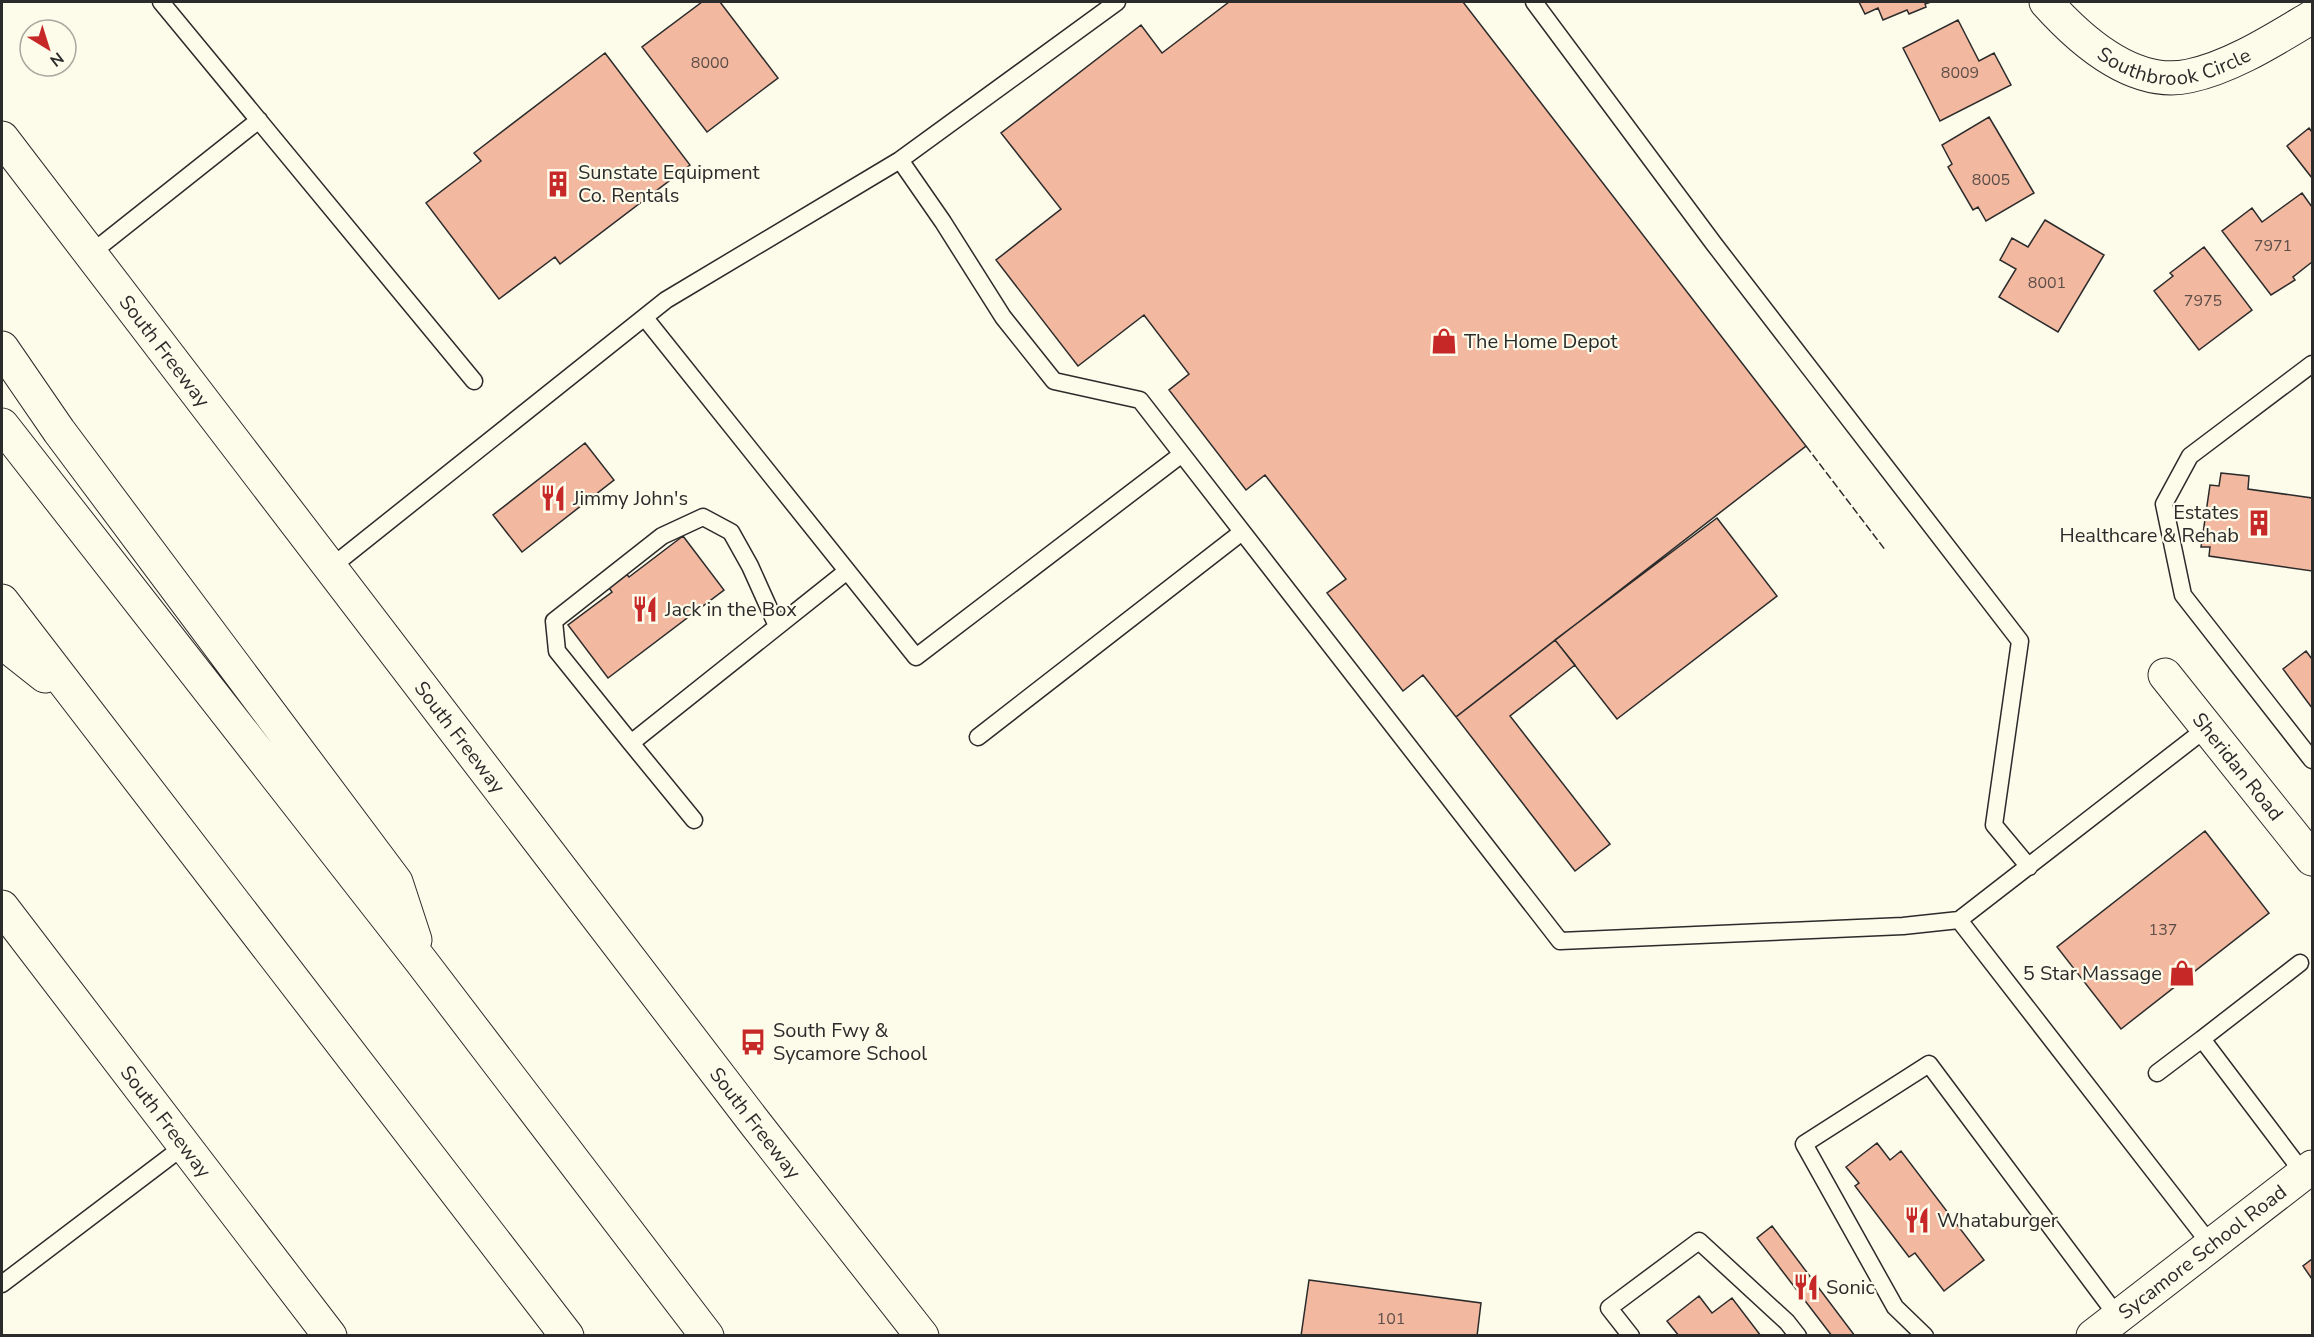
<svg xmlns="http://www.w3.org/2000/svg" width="2314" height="1337" font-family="'Nunito Sans',sans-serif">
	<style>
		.building { fill: #f2b8a0; stroke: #2b2b2b; stroke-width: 1.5 }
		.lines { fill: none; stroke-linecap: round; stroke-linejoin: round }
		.lane-casing { stroke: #2b2b2b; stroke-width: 19 }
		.street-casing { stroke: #2b2b2b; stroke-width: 35 }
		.secondary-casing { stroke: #2b2b2b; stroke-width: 35 }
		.highway-casing { stroke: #2b2b2b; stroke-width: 35 }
		.lane { stroke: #fdfbea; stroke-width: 16 }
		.street { stroke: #fdfbea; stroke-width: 33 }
		.secondary { stroke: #fdfbea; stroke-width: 33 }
		.highway { stroke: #fdfbea; stroke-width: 33 }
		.fence { stroke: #2b2b2b; stroke-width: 1.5; stroke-dasharray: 8 3; stroke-linecap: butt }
		.labels { text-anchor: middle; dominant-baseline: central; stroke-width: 4.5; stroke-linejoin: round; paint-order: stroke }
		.number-label { font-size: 16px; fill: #5d4e48 }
		.street-label { font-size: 20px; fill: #2b2b2b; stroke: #fdfbea }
		.poi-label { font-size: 20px; fill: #2b2b2b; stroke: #fdfbea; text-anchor: start }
	</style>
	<rect width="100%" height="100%" fill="#fdfbea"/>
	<path class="building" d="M702 2H720L778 78 707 132 642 47Z
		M702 2H720L778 78 707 132 642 47Z
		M1229 2H1463L1806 446 1456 717 1423 675 1403 691 1327 593 1346 579 1265 475 1246 490 1169 390 1189 374 1144 315 1078 366 996 260 1061 209 1001 133 1141 25 1162 53Z
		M1859 2H1931L1925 4 1926 7 1909 14 1907 10 1883 20 1878 8 1865 14Z
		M1958 20 1979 61 1994 53 2011 85 1940 121 1903 48Z
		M605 53 690 165 560 264 555 257 499 299 426 203 481 161 474 153Z
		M1989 117 2034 193 1986 221 1978 207 1973 210 1948 167 1952 164 1942 145Z
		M2309 128 2312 132V178L2287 146Z
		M2302 193 2312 207V262L2293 277 2295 280 2271 295 2222 231 2252 208 2262 222Z
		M2045 220 2104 255 2058 332 1999 297 2016 269 2000 260 2012 238 2028 247Z
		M2204 247 2252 310 2199 350 2154 291 2173 276 2170 273Z
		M585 443 614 480 522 552 493 515Z
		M2221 473 2249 476 2248 489 2312 498V571L2209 556 2210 547H2201L2210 485 2219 486Z
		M1717 518 1777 596 1617 719 1555 640Z
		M683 536 724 590 608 678 568 625 612 592 607 585 624 571 629 577Z
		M1555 640 1575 665 1510 716 1610 844 1575 871 1456 717Z
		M2306 651 2312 659V708L2283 669Z
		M2205 831 2269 913 2121 1029 2057 947Z
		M1877 1143 1890 1160 1901 1151 1984 1260 1944 1291 1915 1253 1909 1257 1855 1186 1859 1183 1846 1167Z
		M1772 1226 1855 1336H1832L1757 1238Z
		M1772 1226 1855 1336H1832L1757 1238Z
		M2312 1259V1279L2303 1266Z
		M1309 1280 1481 1303 1477 1336H1301Z
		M1699 1296 1712 1313 1732 1298 1761 1336H1679L1667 1321Z"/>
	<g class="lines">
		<g class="lane-casing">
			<path id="lane" d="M161 2 474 381
				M1534 2 1714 244 2020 641 1994 825 2029 867
				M900 160 1117 2
				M90 254 259 120
				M645 318 916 657 1182 454
				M2312 364 2190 456 2164 504 2183 595 2312 760
				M330 568 666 300 900 160 943 222 1003 317 1054 381 1140 400 1560 941 1903 926 1959 920 2211 1245
				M978 737 1242 532
				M631 743 557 651 554 621 662 536 703 517 731 532 750 566 777 626
				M694 820 631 743 847 571
				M1959 920 2208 727
				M2300 963 2202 1039 2304 1174
				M2157 1073 2202 1039
				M2 1284 184 1146
				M1631 1336 1609 1308 1699 1241 1787 1322 1798 1336
				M1925 1336 1895 1307 1804 1144 1929 1064 2118 1317"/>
		</g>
		<g class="street-casing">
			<g id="street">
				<path id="s1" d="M2046 2C2080 40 2133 88 2189 76 2232 67 2275 39 2312 17"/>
				<path id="s2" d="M2165 675 2312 859"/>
			</g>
		</g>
		<g class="secondary-casing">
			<g id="secondary">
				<path id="s3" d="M2 138 755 1123 922 1336"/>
				<path id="s4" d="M2 907 330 1336"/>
				<path id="s5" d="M2093 1336 2312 1167"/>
			</g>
		</g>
		<g class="highway-casing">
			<path id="highway" d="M2 348 59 431 396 882 415 940
				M2 425 421 961 707 1336
				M2 601 567 1336
				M2 642 45 676"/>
		</g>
		<use href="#lane" class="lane"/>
		<use href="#street" class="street"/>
		<use href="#secondary" class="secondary"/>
		<use href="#highway" class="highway"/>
		<path class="fence" d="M1806 446 1886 551"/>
	</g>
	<defs>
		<g id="building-bare" transform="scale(2.07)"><path d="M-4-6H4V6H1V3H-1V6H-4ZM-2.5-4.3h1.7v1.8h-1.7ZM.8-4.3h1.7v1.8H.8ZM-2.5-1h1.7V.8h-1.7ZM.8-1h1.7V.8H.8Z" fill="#c62828" stroke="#fdfbea" stroke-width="2.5" paint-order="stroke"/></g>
		<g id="shop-bare" transform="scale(2.07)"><path d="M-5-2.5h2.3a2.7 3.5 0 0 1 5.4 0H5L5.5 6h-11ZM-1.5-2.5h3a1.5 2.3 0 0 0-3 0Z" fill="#c62828" stroke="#fdfbea" stroke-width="2.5" paint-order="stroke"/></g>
		<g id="restaurant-bare" transform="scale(2.07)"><path d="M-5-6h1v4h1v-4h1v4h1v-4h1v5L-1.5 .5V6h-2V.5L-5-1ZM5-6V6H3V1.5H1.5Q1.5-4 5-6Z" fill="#c62828" stroke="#fdfbea" stroke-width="2.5" paint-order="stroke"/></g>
		<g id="bus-bare" transform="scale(2.07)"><path d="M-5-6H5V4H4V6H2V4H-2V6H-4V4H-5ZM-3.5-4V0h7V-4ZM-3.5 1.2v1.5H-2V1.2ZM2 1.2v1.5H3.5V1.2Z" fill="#c62828" stroke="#fdfbea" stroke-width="2.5" paint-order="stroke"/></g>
	</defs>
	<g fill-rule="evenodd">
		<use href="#building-bare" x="558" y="184"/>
		<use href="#shop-bare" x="1444" y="341"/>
		<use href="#restaurant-bare" x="553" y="498"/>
		<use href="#building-bare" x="2259" y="523"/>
		<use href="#restaurant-bare" x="645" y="609"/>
		<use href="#shop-bare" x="2182" y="973"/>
		<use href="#bus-bare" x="753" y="1042"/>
		<use href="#restaurant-bare" x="1917" y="1220"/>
		<use href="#restaurant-bare" x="1806" y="1287"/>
	</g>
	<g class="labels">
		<g class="number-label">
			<text x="710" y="63">8000</text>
			<text x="1960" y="73">8009</text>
			<text x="1991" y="180">8005</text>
			<text x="2273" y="246">7971</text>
			<text x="2047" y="283">8001</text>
			<text x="2203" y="301">7975</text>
			<text x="2163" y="930">137</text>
			<text x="1391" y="1319">101</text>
		</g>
		<g class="street-label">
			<text stroke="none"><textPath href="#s1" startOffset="153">Southbrook Circle</textPath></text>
			<text stroke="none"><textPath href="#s3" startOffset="268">South Freeway</textPath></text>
			<text stroke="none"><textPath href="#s3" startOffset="754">South Freeway</textPath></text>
			<text stroke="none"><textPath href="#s2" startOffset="117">Sheridan Road</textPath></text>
			<text stroke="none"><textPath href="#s4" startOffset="270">South Freeway</textPath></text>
			<text stroke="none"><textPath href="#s3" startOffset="1240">South Freeway</textPath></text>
			<text stroke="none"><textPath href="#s5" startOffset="138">Sycamore School Road</textPath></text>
		</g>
		<g class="poi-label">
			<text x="578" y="172">Sunstate Equipment<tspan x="578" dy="23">Co. Rentals</tspan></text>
			<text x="1464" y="341">The Home Depot</text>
			<text x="573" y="498">Jimmy John's</text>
			<text x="2239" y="512" text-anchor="end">Estates<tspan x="2239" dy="23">Healthcare &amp; Rehab</tspan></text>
			<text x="665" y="609">Jack in the Box</text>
			<text x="2162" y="973" text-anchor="end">5 Star Massage</text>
			<text x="773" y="1030">South Fwy &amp;<tspan x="773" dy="23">Sycamore School</tspan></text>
			<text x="1937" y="1220">Whataburger</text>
			<text x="1826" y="1287">Sonic</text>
		</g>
	</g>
	<rect width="2314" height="1337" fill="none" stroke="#2b2b2b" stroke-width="6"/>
	<g transform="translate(48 48) rotate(142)"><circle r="28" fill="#fdfbea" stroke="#a9a89e" stroke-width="1.5"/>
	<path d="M0-4.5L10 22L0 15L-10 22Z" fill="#c62828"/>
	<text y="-9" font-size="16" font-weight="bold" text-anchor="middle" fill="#2b2b2b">N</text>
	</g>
</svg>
